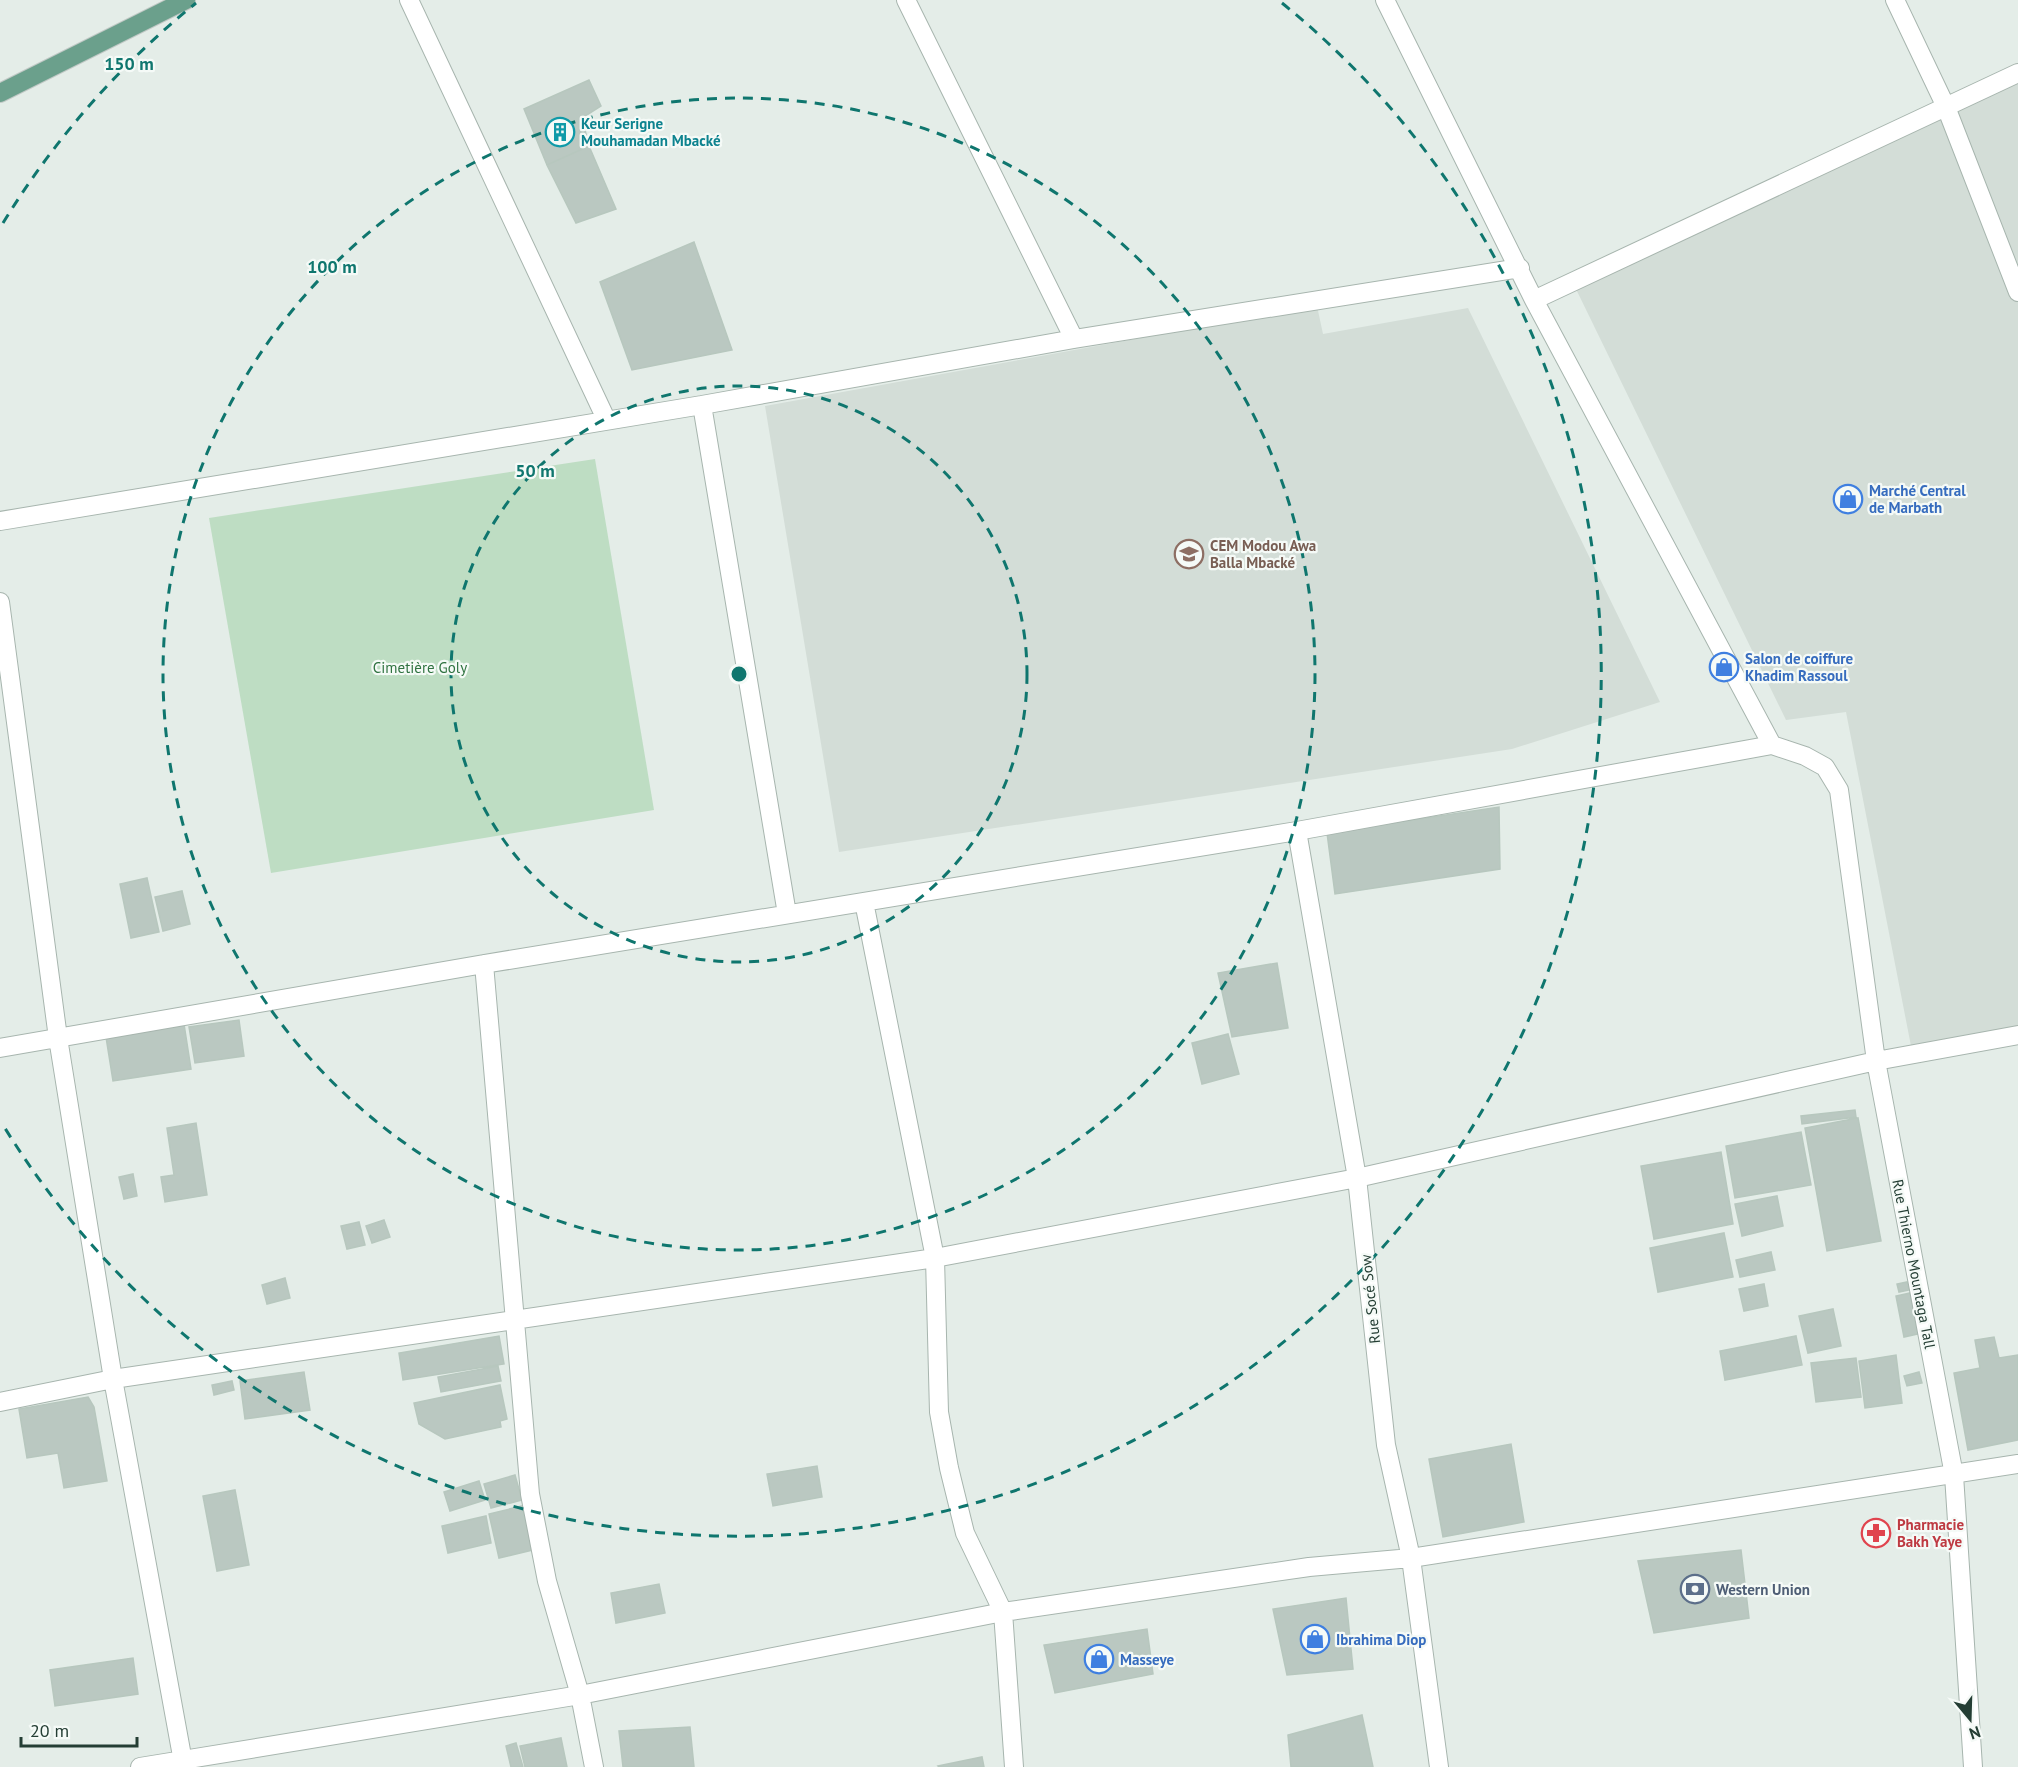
<svg xmlns="http://www.w3.org/2000/svg" width="2018" height="1767" font-family="'PT Sans',sans-serif">
	<style>
		.built { fill: #d3ddd7 }
		.green { fill: #beddc3 }
		.building { fill: #bac8c1; stroke: #b7c7be; stroke-width: 1.5 }
		.lines { fill: none; stroke-linecap: round; stroke-linejoin: round }
		.minor-casing { stroke: #a7b5ae; stroke-width: 20 }
		.major-casing { stroke: #c2c9c6; stroke-width: 20 }
		.minor { stroke: #fff; stroke-width: 18 }
		.major { stroke: #6ba08c; stroke-width: 18 }
		.ring { fill: none; stroke: #0f766e; stroke-width: 3; stroke-dasharray: 10 8 }
		.labels { text-anchor: middle; dominant-baseline: central; stroke-width: 4.5; stroke-linejoin: round; paint-order: stroke }
		.culture-label { font-size: 15px; font-weight: bold; fill: #0d838f; stroke: #f5faf7; text-anchor: start }
		.shop-label { font-size: 15px; font-weight: bold; fill: #366cbe; stroke: #f5faf7; text-anchor: start }
		.education-label { font-size: 15px; font-weight: bold; fill: #785e54; stroke: #f5faf7; text-anchor: start }
		.park-label { font-size: 15px; fill: #307341; stroke: #f5faf7 }
		.street-label { font-size: 15px; fill: #243e34; stroke: #f5faf7 }
		.health-label { font-size: 15px; font-weight: bold; fill: #be3a42; stroke: #f5faf7; text-anchor: start }
		.service-label { font-size: 15px; font-weight: bold; fill: #4e5e75; stroke: #f5faf7; text-anchor: start }
		.centre { fill: #0f766e; stroke: #f5faf7; stroke-width: 3 }
		.ring-label { font-size: 18px; text-anchor: middle; font-weight: bold; fill: #0f766e; stroke: #f5faf7; stroke-width: 4.5; stroke-linejoin: round; paint-order: stroke }
	</style>
	<rect width="100%" height="100%" fill="#e4ede8"/>
	<path class="built" d="M2018 82V1029L1911 1046 1846 712 1786 720 1574 285Z
		M1317 306 1323 334 1468 308 1660 702 1512 749 839 852 765 406Z"/>
	<path class="green" d="M595 459 654 810 271 873 209 518Z"/>
	<path class="building" d="M589 80 601 106 582 118 589 146 547 165 524 109Z
		M589 146 616 209 576 223 547 165Z
		M694 242 732 350 632 370 600 282Z
		M1499 807 1500 869 1335 894 1327 833Z
		M147 878 159 932 131 938 120 884Z
		M182 891 190 924 163 931 155 897Z
		M1277 963 1288 1028 1232 1037 1218 973Z
		M239 1020 244 1056 195 1063 189 1027Z
		M184 1024 191 1069 113 1081 106 1037Z
		M1228 1034 1239 1074 1202 1084 1192 1043Z
		M1855 1110 1856 1117 1802 1124 1801 1116Z
		M1858 1118 1881 1241 1827 1251 1805 1128Z
		M196 1123 207 1195 165 1202 161 1177 174 1175 167 1128Z
		M1801 1132 1811 1185 1735 1198 1726 1146Z
		M1721 1152 1733 1224 1654 1239 1641 1166Z
		M133 1174 137 1196 124 1199 119 1177Z
		M1777 1196 1783 1226 1742 1236 1735 1204Z
		M384 1220 390 1237 372 1243 366 1226Z
		M359 1222 365 1245 347 1249 341 1226Z
		M1724 1233 1733 1277 1658 1292 1650 1248Z
		M1771 1252 1775 1270 1740 1277 1736 1260Z
		M285 1278 290 1298 267 1304 262 1285Z
		M1907 1282 1909 1290 1899 1292 1897 1284Z
		M1764 1284 1768 1306 1744 1311 1739 1289Z
		M1910 1293 1918 1334 1904 1337 1896 1296Z
		M1833 1309 1841 1346 1808 1353 1799 1316Z
		M499 1336 504 1364 403 1380 399 1353Z
		M1796 1336 1802 1365 1725 1380 1720 1351Z
		M1994 1337 1999 1358 2018 1355V1440L1968 1450 1954 1373 1980 1368 1975 1340Z
		M1896 1355 1902 1403 1865 1408 1859 1361Z
		M1856 1358 1861 1397 1816 1402 1811 1363Z
		M498 1366 501 1381 441 1392 438 1377Z
		M304 1372 310 1410 245 1419 240 1381Z
		M1919 1372 1922 1383 1907 1386 1904 1376Z
		M232 1381 234 1390 214 1395 212 1385Z
		M500 1385 507 1419 500 1421 501 1427 445 1439 419 1424 414 1403Z
		M88 1397 94 1407 107 1481 64 1488 58 1453 27 1458 19 1409Z
		M1511 1444 1524 1522 1443 1537 1429 1459Z
		M817 1466 822 1497 773 1506 767 1474Z
		M515 1475 522 1500 491 1508 484 1484Z
		M479 1481 485 1500 450 1511 444 1492Z
		M235 1490 249 1565 217 1571 203 1496Z
		M522 1506 533 1550 499 1558 489 1514Z
		M486 1516 491 1543 448 1553 442 1526Z
		M1741 1550 1749 1618 1654 1633 1638 1561Z
		M659 1584 665 1613 616 1623 611 1593Z
		M1346 1598 1353 1669 1287 1675 1273 1609Z
		M1147 1629 1153 1674 1055 1693 1044 1645Z
		M133 1658 138 1694 55 1706 50 1670Z
		M1362 1715 1373 1767H1291L1288 1735Z
		M690 1727 694 1767H623L619 1731Z
		M561 1738 567 1767H525L520 1746Z
		M516 1743 523 1767H511L506 1746Z
		M982 1757 984 1767H939L938 1766Z"/>
	<g class="lines">
		<g class="minor-casing">
			<path id="minor" d="M409 0 606 419
				M906 0 1074 339
				M1385 0 1534 300 1772 745
				M1895 0 1946 107 2018 292
				M1534 300 2018 73
				M702 405 787 914
				M0 521 702 405 1074 339 1520 268
				M0 602 58 1038 113 1379 184 1767
				M1297 831 1357 1178 1386 1445 1411 1558 1439 1767
				M864 902 935 1258 939 1412 949 1468 965 1533 1003 1612 1014 1767
				M484 964 530 1494 547 1581 580 1695 594 1767
				M0 1048 484 964 1297 831 1772 745 1805 756 1825 767 1839 790 1876 1061 1954 1475 1973 1767
				M0 1402 113 1379 935 1258 1357 1178 1876 1061 2018 1035
				M140 1767 580 1695 1003 1612 1309 1567 1411 1558 2018 1464"/>
		</g>
		<g class="major-casing">
			<path id="major" d="M0 93 186 0"/>
		</g>
		<use href="#minor" class="minor"/>
		<use href="#major" class="major"/>
	</g>
	<g class="ring">
		<circle cx="739" cy="674" r="288"/>
		<circle cx="739" cy="674" r="576"/>
		<path d="M3 223A863 863 0 0 1 196 3M1282 3A863 863 0 1 1 3 1125"/>
	</g>
	<defs>
		<g id="building-ring" transform="scale(1.5)"><circle r="9.5" fill="#f5faf7" stroke="#0f9aa8" stroke-width="1.5"/><path d="M-4-6H4V6H1V3H-1V6H-4ZM-2.5-4.3h1.7v1.8h-1.7ZM.8-4.3h1.7v1.8H.8ZM-2.5-1h1.7V.8h-1.7ZM.8-1h1.7V.8H.8Z" fill="#0f9aa8"/></g>
		<g id="shop-ring" transform="scale(1.5)"><circle r="9.5" fill="#f5faf7" stroke="#3f7fe0" stroke-width="1.5"/><path d="M-5-2.5h2.3a2.7 3.5 0 0 1 5.4 0H5L5.5 6h-11ZM-1.5-2.5h3a1.5 2.3 0 0 0-3 0Z" fill="#3f7fe0"/></g>
		<g id="school-ring" transform="scale(1.5)"><circle r="9.5" fill="#f5faf7" stroke="#8d6e63" stroke-width="1.5"/><path d="M0-5L7-2L0 1L-7-2ZM-4 1L0 2.5L4 1V4Q0 6-4 4Z" fill="#8d6e63"/></g>
		<g id="pharmacy-ring" transform="scale(1.5)"><circle r="9.5" fill="#f5faf7" stroke="#e0444e" stroke-width="1.5"/><path d="M-2-6h4v4h4v4h-4v4h-4v-4h-4v-4h4Z" fill="#e0444e"/></g>
		<g id="bank-ring" transform="scale(1.5)"><circle r="9.5" fill="#f5faf7" stroke="#5c6f8a" stroke-width="1.5"/><path d="M-6-4H6V4H-6ZM0-2.3a2.3 2.3 0 1 0 0 4.6a2.3 2.3 0 1 0 0-4.6Z" fill="#5c6f8a"/></g>
	</defs>
	<g fill-rule="evenodd">
		<use href="#building-ring" x="560" y="132"/>
		<use href="#shop-ring" x="1848" y="499"/>
		<use href="#school-ring" x="1189" y="554"/>
		<use href="#shop-ring" x="1724" y="667"/>
		<use href="#pharmacy-ring" x="1876" y="1533"/>
		<use href="#bank-ring" x="1695" y="1589"/>
		<use href="#shop-ring" x="1315" y="1639"/>
		<use href="#shop-ring" x="1099" y="1659"/>
	</g>
	<g class="labels">
		<g class="culture-label">
			<text x="581" y="123">Keur Serigne<tspan x="581" dy="17">Mouhamadan Mbacké</tspan></text>
		</g>
		<g class="shop-label">
			<text x="1869" y="490">Marché Central<tspan x="1869" dy="17">de Marbath</tspan></text>
			<text x="1745" y="658">Salon de coiffure<tspan x="1745" dy="17">Khadim Rassoul</tspan></text>
			<text x="1336" y="1639">Ibrahima Diop</text>
			<text x="1120" y="1659">Masseye</text>
		</g>
		<g class="education-label">
			<text x="1210" y="545">CEM Modou Awa<tspan x="1210" dy="17">Balla Mbacké</tspan></text>
		</g>
		<g class="park-label">
			<text x="420" y="667">Cimetière Goly</text>
		</g>
		<g class="street-label">
			<text transform="translate(1914 1264) rotate(79)">Rue Thierno Mountaga Tall</text>
			<text transform="translate(1370 1299) rotate(-96)">Rue Socé Sow</text>
		</g>
		<g class="health-label">
			<text x="1897" y="1524">Pharmacie<tspan x="1897" dy="17">Bakh Yaye</tspan></text>
		</g>
		<g class="service-label">
			<text x="1716" y="1589">Western Union</text>
		</g>
	</g>
	<circle cx="739" cy="674" r="9" class="centre"/>
	<g class="ring-label">
		<text x="129" y="70">150 m</text>
		<text x="332" y="273">100 m</text>
		<text x="535" y="477">50 m</text>
	</g>
	<g transform="translate(1970 1719) rotate(161)" stroke="#f5faf7" stroke-width="4.5" paint-order="stroke">
	<path d="M0-4.5L10 22L0 15L-10 22Z" fill="#243e34"/>
	<text y="-9" font-size="16" font-weight="bold" text-anchor="middle" fill="#243e34">N</text>
	</g>
	<path d="M21 1737v9h116v-9" fill="none" stroke="#243e34" stroke-width="3"/>
	<text x="30" y="1737" font-size="18" fill="#243e34" stroke="#f5faf7" stroke-width="4.5" paint-order="stroke">20 m</text>
</svg>
